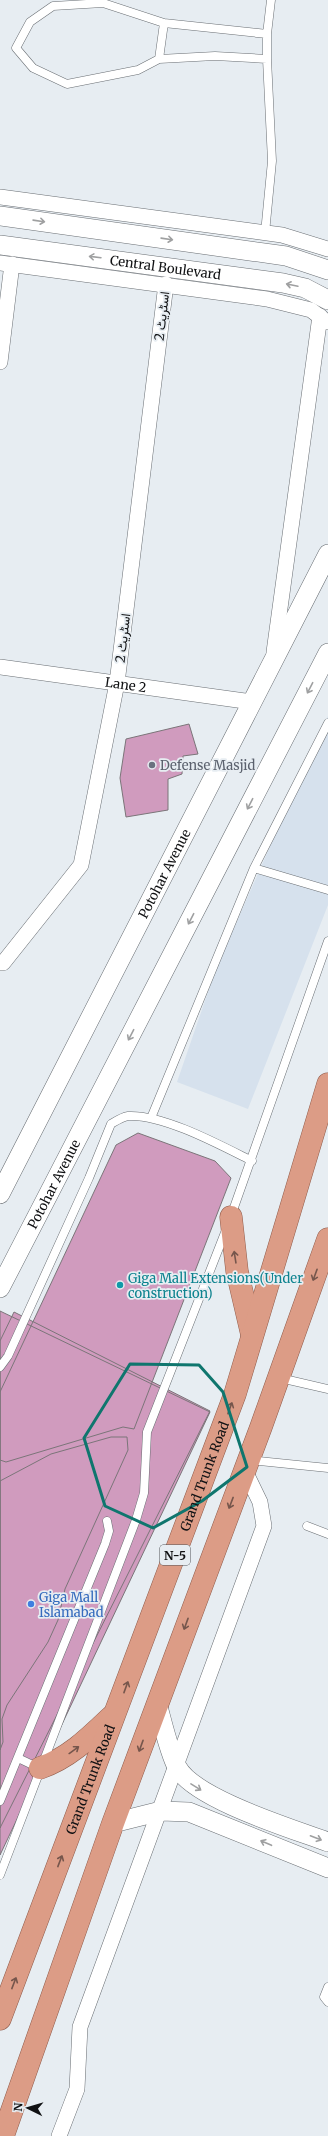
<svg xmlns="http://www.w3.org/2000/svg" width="328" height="2136" font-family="Merriweather,Vazirmatn,serif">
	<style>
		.built { fill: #d6e1ed }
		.building { fill: #d09bbe; stroke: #7b7579 }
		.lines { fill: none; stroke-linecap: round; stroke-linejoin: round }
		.service-casing { stroke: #696e73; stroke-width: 9 }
		.minor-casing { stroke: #696e73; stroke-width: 16 }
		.tertiary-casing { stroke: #696e73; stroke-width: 20 }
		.trunk-casing { stroke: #8f5b4a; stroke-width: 23 }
		.service { stroke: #fff; stroke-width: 8 }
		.minor { stroke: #fff; stroke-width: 15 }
		.tertiary { stroke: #fff; stroke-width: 19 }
		.trunk { stroke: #dc9c86; stroke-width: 22 }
		.oneway { stroke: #9fa0a1 }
		.oneway2 { stroke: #76564c }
		.marked { fill: none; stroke: #0f766e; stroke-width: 3; stroke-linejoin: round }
		.worship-dot { fill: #6b7280; stroke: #e7edf2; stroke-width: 1.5 }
		.culture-dot { fill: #0f9aa8; stroke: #e7edf2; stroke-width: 1.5 }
		.shop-dot { fill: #3f7fe0; stroke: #e7edf2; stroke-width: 1.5 }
		.labels { text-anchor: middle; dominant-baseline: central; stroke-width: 3.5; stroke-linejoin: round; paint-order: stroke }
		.shield { fill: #e7edf2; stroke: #505356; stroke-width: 1 }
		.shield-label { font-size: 12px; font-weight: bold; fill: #101113 }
		.street-label { font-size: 13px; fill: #101113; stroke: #e7edf2 }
		.worship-label { font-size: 13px; fill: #5b616d; stroke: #e7edf2; text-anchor: start }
		.culture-label { font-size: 13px; fill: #0d838f; stroke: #e7edf2; text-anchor: start }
		.shop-label { font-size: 13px; fill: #366cbe; stroke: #e7edf2; text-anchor: start }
	</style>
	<rect width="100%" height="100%" fill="#e7edf2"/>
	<path class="built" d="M328 716V905L248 1109 177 1082 217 966Z"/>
	<path class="building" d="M189 724 198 754 183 756 182 774 168 779V810L126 817 120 778 126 739Z
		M138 1133 215 1161 231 1178 134 1429 123 1427 6 1462 0 1460V1392L116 1145Z
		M0 1311 210 1412 0 1855Z
		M14 1312 210 1411 0 1828V1341Z
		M111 1437H127L128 1450 65 1589 58 1620 48 1642 7 1705 2 1719 3 1742 0 1750V1481L51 1454Z"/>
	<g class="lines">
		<g class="service-casing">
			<path id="service" d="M159 59 164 23
				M267 59V34
				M265 233 272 161 267 59 215 56 159 59 138 70 67 84 33 68 16 48 30 22 53 6 103 3 164 23 267 34 271 0
				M254 868 328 890
				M151 1118 254 868 328 723
				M231 1216 328 941
				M0 1367 8 1356 89 1178 111 1124C116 1121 122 1117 128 1116 163 1114 220 1145 252 1161
				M280 1378 328 1389
				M249 1460 328 1468
				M307 1526 328 1534
				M18 1758 39 1768
				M0 1801 105 1544 109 1531 107 1521
				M0 1875 136 1520 144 1493 147 1432 226 1230
				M328 1987 324 1997 328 2002"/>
		</g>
		<g class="minor-casing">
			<g id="minor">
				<path d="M0 197 282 235 328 249"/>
				<path d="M0 263 267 299 311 310 327 322"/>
				<path d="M0 362 12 264"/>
				<path d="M274 652 320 316"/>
				<path id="s1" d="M0 667 252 702"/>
				<path d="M0 963H3L81 865 117 683 166 284"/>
				<path d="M59 2136 77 2089 80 2027 264 1526 260 1502 244 1469"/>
			</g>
		</g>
		<g class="tertiary-casing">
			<g id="tertiary">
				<path d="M0 216 286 256 328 270"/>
				<path id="s2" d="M0 245 283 283 305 288 328 300"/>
				<path id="s3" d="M0 1194 328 554"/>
				<path id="s4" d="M0 1288 328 653"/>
				<path d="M157 1703C162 1721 169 1752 177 1767 194 1799 293 1829 328 1842"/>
				<path d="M113 1823 161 1811 189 1812 328 1868"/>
			</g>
		</g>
		<g class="trunk-casing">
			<g id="trunk">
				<path d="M231 1217 237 1271 252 1335"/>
				<path d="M40 1768C69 1758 90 1737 111 1717"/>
				<path id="s5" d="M0 2019 235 1394 328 1084"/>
				<path d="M3 2136 113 1823 261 1427 328 1239"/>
			</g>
		</g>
		<use href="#service" class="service"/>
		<use href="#minor" class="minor"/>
		<use href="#tertiary" class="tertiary"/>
		<use href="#trunk" class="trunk"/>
	</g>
	<defs><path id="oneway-shaft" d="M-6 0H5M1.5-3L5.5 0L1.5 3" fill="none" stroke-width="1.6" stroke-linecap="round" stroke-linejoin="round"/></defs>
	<g class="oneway">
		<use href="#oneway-shaft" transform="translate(39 221) rotate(8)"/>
		<use href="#oneway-shaft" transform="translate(167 239) rotate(8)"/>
		<use href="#oneway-shaft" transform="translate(95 257) rotate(-173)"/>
		<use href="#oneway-shaft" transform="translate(292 285) rotate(-168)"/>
		<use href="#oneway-shaft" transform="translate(310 688) rotate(117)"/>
		<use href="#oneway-shaft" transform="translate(250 804) rotate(117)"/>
		<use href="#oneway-shaft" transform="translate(191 919) rotate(117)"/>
		<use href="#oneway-shaft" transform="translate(131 1035) rotate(117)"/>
		<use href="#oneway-shaft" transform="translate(196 1787) rotate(32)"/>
		<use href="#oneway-shaft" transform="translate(316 1838) rotate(21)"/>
		<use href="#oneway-shaft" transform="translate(266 1843) rotate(-157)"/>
	</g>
	<g class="oneway2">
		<use href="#oneway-shaft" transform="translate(235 1257) rotate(-99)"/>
		<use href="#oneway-shaft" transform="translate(315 1275) rotate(110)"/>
		<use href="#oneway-shaft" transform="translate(230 1408) rotate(-70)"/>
		<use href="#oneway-shaft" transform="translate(231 1503) rotate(111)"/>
		<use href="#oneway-shaft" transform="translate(186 1624) rotate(110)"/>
		<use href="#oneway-shaft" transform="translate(126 1687) rotate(-70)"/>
		<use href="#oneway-shaft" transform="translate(141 1746) rotate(110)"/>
		<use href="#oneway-shaft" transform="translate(74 1750) rotate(-36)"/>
		<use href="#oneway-shaft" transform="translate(60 1861) rotate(-69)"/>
		<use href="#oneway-shaft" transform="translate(14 1983) rotate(-69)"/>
	</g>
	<path class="marked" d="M130 1364 199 1365 223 1392 247 1467 202 1501 153 1528 105 1506 84 1438Z"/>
	<circle class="worship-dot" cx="152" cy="765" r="4"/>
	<circle class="culture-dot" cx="120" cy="1285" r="4"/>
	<circle class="shop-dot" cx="31" cy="1604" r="4"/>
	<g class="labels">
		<rect class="shield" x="160" y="1545" width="30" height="20" rx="3"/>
		<g class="shield-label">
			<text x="175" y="1555">N-5</text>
		</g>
		<g class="street-label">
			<text stroke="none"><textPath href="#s2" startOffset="167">Central Boulevard</textPath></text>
			<text transform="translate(162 316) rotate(-83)">اسٹریٹ 2</text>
			<text transform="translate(123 638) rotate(-83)">اسٹریٹ 2</text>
			<text stroke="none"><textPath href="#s1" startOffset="127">Lane 2</textPath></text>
			<text stroke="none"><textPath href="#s3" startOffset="360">Potohar Avenue</textPath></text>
			<text stroke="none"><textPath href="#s4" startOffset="117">Potohar Avenue</textPath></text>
			<text stroke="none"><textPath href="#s5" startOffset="580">Grand Trunk Road</textPath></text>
			<text stroke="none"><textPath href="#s5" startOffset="256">Grand Trunk Road</textPath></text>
		</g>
		<g class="worship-label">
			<text x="160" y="765">Defense Masjid</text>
		</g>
		<g class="culture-label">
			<text x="128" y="1278">Giga Mall Extensions(Under<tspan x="128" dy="15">construction)</tspan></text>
		</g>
		<g class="shop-label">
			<text x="39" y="1597">Giga Mall<tspan x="39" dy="15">Islamabad</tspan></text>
		</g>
	</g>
	<g transform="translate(28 2108) rotate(275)" stroke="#e7edf2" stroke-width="3" paint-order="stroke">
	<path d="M0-3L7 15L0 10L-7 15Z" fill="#101113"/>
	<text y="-6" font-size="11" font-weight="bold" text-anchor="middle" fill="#101113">N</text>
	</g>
</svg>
